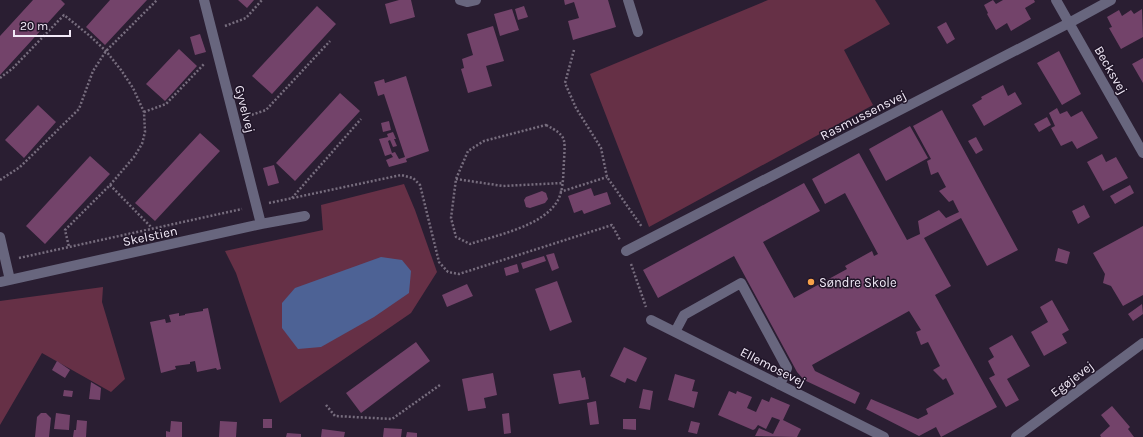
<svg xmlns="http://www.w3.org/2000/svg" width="1143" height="437" font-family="Karla,sans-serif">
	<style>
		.green { fill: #663046 }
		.water { fill: #4d6295 }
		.building { fill: #73436a }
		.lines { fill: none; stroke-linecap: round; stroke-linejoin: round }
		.path { stroke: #776d7e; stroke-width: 2.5; stroke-dasharray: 2 2; stroke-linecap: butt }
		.minor { stroke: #68667e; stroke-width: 10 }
		.poi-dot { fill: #f7a149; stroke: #201528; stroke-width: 1.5 }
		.labels { text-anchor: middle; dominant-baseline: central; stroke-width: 3; stroke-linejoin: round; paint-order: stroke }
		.street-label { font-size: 13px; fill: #f2eaf8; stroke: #201528 }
		.poi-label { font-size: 13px; fill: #f2eaf8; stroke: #201528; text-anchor: start }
	</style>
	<rect width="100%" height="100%" fill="#2a1e32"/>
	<path class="green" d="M768 0H875L890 24 844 50 873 105 649 227 590 74Z
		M404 184 415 210 437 272 411 313 280 403 236 273 225 251 323 230 321 205Z
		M103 287 102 302 125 379 111 392 42 353 0 425V301Z"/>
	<path class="water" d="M381 257 402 260 411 271 409 293 374 317 321 347 298 349 282 328V303L295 288Z"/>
	<path class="building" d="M33 0H61L65 4 0 75V36Z
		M110 0H147L105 45 86 27Z
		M238 0H254L247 8Z
		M399 0H411L415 17 390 24 385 4Z
		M564 0H608L616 27 573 40 568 21 579 18 574 2 565 5Z
		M993 0 996 4 1003 0H1034L1035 2 1025 8 1031 19 1011 31 1007 23 996 30 987 14 988 13 984 5Z
		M317 6 336 24 272 94 252 76Z
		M524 6 528 17 518 20 515 9Z
		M512 9 519 30 500 36 494 14Z
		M1142 9 1143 37 1121 49 1109 28 1112 27 1107 17 1119 10 1122 16 1131 10 1134 14Z
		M946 22 955 39 947 44 937 27Z
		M493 26 504 61 486 66 492 86 468 93 461 69 464 68 462 59 473 55 467 34Z
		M200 34 206 52 195 55 190 37Z
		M179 49 197 66 165 101 146 84Z
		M1059 51 1081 94 1062 105 1037 63Z
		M1143 58V83L1132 64Z
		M406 76 429 151 406 159 407 162 389 167 386 160 393 157 391 154 385 156 379 139 388 137 387 134 393 132 396 139H394L397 146 393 147 390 140 388 141 392 153 395 152 399 159 405 157 384 94 378 96 374 82 384 79 385 83Z
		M1003 85 1008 96 1015 92 1022 104 984 126 972 105 982 99 981 97Z
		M340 93 360 111 295 181 276 163Z
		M38 105 56 122 24 158 5 140Z
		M1057 108 1060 114 1067 111 1071 117 1082 111 1098 138 1077 149 1072 141 1061 146 1051 128 1055 126 1049 113Z
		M942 110 1018 250 987 266 961 218 924 238 951 286 935 295 997 407 941 437 936 427 919 436 866 409 871 399 918 419 928 414 926 409 954 394 946 378 943 380 933 370 940 366 928 342 921 345 916 332 921 330 909 311 812 365 815 371 860 393 855 404 804 380 797 372 734 256 658 298 643 270 804 183 820 211 763 242 794 298 847 269 845 266 872 251 874 256 878 254 845 193 825 204 812 179 859 153 907 240 920 234 918 221 939 210 946 218 959 212 953 200 949 202 939 191 946 187 938 172 931 175 927 161 931 159 913 126Z
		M1047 117 1051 125 1039 132 1034 124Z
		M389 121 391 130 383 132 381 123Z
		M910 126 928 158 886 181 869 149Z
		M200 133 220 151 155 221 135 203Z
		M976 137 983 150 976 154 968 141Z
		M1102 154 1106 162 1116 157 1128 178 1103 191 1087 162Z
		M90 156 110 174 45 244 26 226Z
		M274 165 279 183 268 186 263 168Z
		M1130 185 1134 193 1115 204 1110 196Z
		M591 188 594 196 607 192 611 204 584 214 582 210 574 213 568 196Z
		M542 191 546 193 548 199 545 203 530 208 526 207 524 200 526 197Z
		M1084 205 1090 217 1078 224 1072 211Z
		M1143 226V295L1123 306 1111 286 1103 283 1105 274 1093 253Z
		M1058 248 1070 252 1067 264 1055 261Z
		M554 253 559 268 552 271 546 255Z
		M544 256 546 261 523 269 521 263Z
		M517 264 519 272 506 276 504 268Z
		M557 281 572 322 550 331 535 289Z
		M467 284 473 296 447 307 442 295Z
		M1052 300 1069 330 1062 334 1067 343 1044 356 1031 332 1048 322 1040 307Z
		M1142 304 1143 314 1133 321 1128 314Z
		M208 308 221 369 217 370 216 368 197 372 195 361 190 362V364L175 366 176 369 161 373 150 322 165 319 166 323 171 322 169 315 179 313V316L185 315V314L203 311V309Z
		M1012 335 1030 366 1007 379 1019 400 1006 407 989 378 995 375 988 361 994 357 989 348Z
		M416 342 430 361 361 413 346 393Z
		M624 347 647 358 636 382 627 378 625 383 610 376Z
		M57 361 70 370 65 378 52 370Z
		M580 370 582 378 585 377 589 399 559 404 553 374Z
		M493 373 497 395 484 398 486 408 468 411 462 379Z
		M675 374 695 380 692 391 698 392 694 408 668 400Z
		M91 382 101 388 100 400 89 399Z
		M643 389 653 391 650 410 639 408Z
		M64 390 73 391 72 397 63 396Z
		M729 391 736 394 737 391 752 397 747 408 756 412 762 399 769 402 771 397 790 405 783 420 801 429 797 437 755 436 759 428 773 434 780 420 772 417 766 429 758 425 755 429 753 430 718 415Z
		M596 401 599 424 590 425 587 403Z
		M1112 406 1130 427 1128 429 1134 437H1101L1100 435 1110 426 1101 415Z
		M41 413H46L51 418 49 437H35L37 417Z
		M56 413 70 415 69 430 54 429Z
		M509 413 511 433 504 434 502 414Z
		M263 419H272V428H263Z
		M623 419H636V430L623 429Z
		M77 420 87 421 86 437H73L74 430H76Z
		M171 421 182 422V437H166V431L170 432Z
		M220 421 237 422 236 437H219Z
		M691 421 700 423 697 434 688 432Z
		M384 428 402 429 401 437H383Z
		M322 429 345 432 344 437H321Z
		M407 432 417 433V437H406Z
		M287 433 301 434V437H286Z"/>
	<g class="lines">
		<path class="path" d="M225 26 246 18 262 0
			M574 50 565 83 576 108 601 148 607 177 642 227
			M0 78 13 68 64 15 90 36 106 51 121 70 133 88 144 112 145 132 142 144 134 157 110 185 65 230 69 247
			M144 112 166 104 205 63
			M248 116 266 110 330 41
			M546 125C567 136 565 138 564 161 563 174 564 188 558 200 544 226 497 235 470 244L456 237 451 218 456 179 468 151 484 141Z
			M456 179 503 186 562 183
			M0 180 20 167 79 109 93 71 106 51 157 0
			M110 185 152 228
			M560 192 607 177
			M292 198 361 119
			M269 203 401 175 413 178 420 185 439 262 448 272 459 274 612 225 620 240
			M19 258 242 209
			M631 264 646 307
			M326 405 335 416 392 419 440 385"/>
		<path class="minor" d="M204 0 261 224
			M460 0 467 2 476 0
			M628 0 638 32
			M1056 0 1143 153
			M0 237 10 280
			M626 251 1069 23 1111 0
			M0 282 261 224 305 216
			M651 320 884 437
			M675 332 684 315 741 283 787 368 780 385
			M1016 437 1143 343"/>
	</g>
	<circle class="poi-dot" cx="811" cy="282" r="4"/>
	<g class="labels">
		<g class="street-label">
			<text transform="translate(1111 70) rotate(60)">Becksvej</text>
			<text transform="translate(245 109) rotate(76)">Gyvelvej</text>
			<text transform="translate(863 115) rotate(-27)">Rasmussensvej</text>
			<text transform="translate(150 236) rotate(-12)">Skelstien</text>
			<text transform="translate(773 367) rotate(27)">Ellemosevej</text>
			<text transform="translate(1072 379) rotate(-37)">Egøjevej</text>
		</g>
		<g class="poi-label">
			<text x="819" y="282">Søndre Skole</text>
		</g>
	</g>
	<path d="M14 30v6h56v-6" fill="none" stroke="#f2eaf8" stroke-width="2"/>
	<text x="20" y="30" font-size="12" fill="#f2eaf8" stroke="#201528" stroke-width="3" paint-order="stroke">20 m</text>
</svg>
